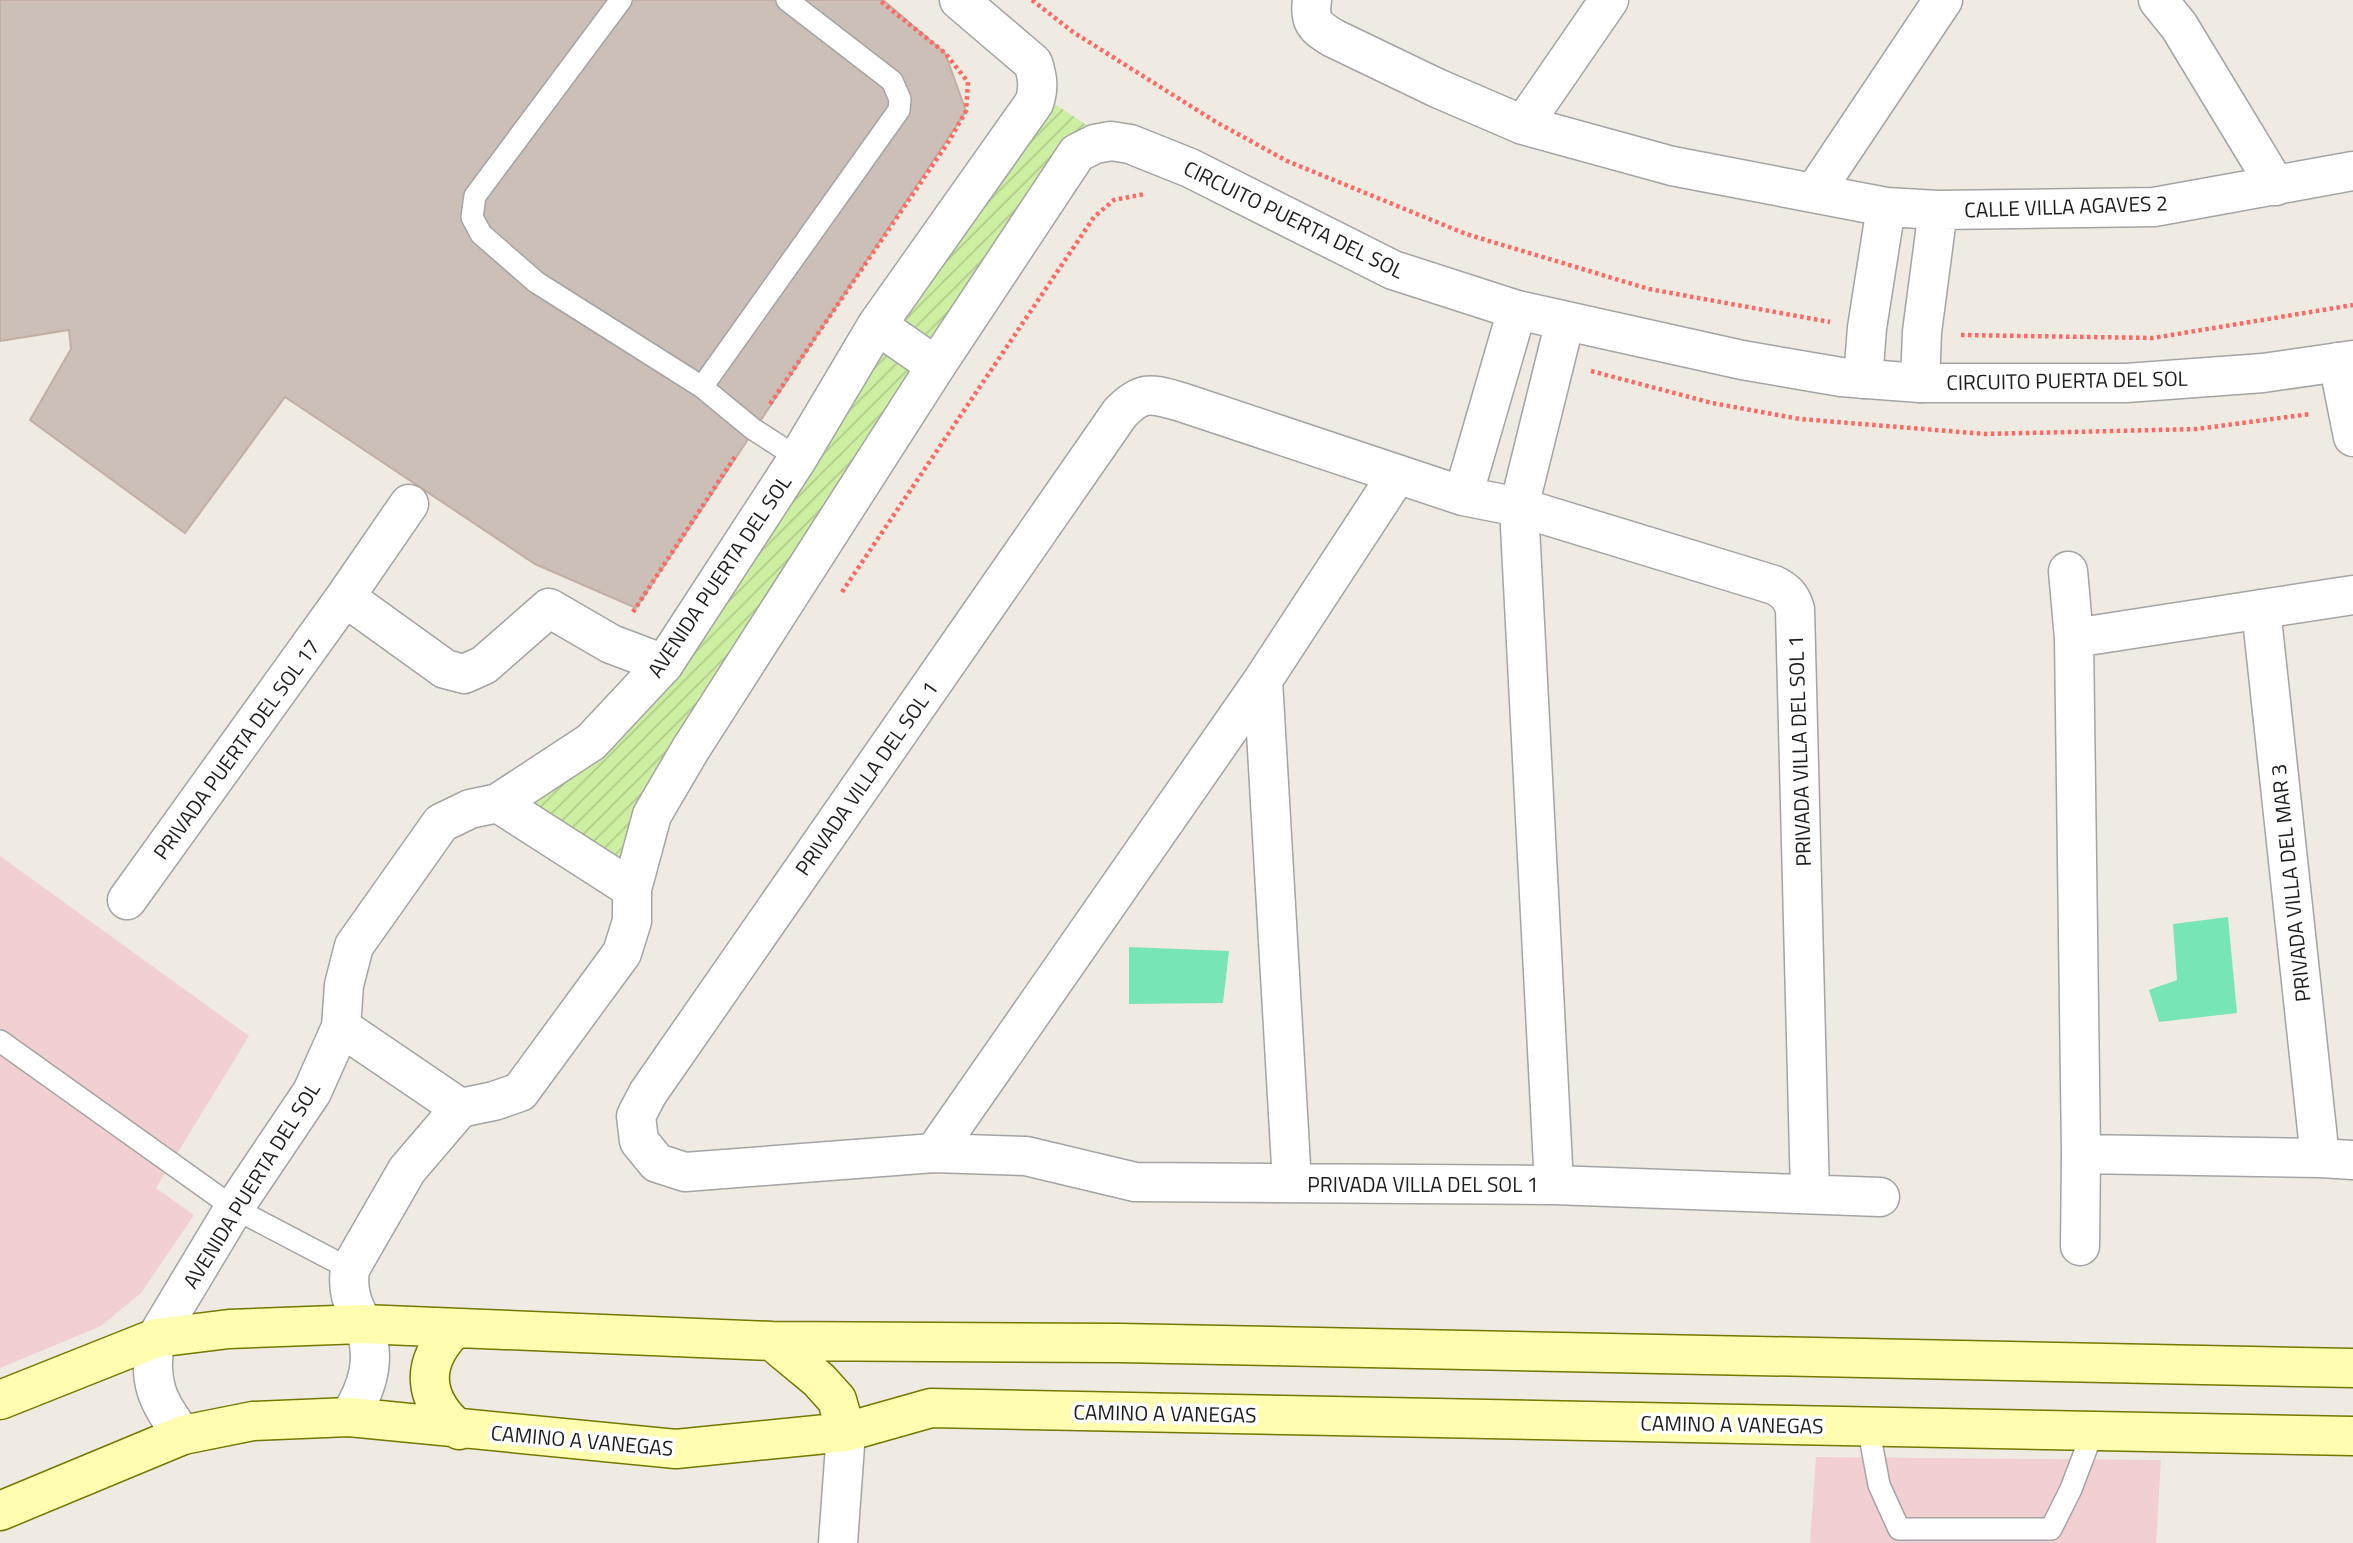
<svg xmlns="http://www.w3.org/2000/svg" width="2353" height="1543" font-family="'Titillium Web',sans-serif">
	<style>
		.commercial { fill: #f2cfd0 }
		.garden { fill: url(#garden-furrows) }
		.pitch { fill: #78e6b4 }
		.building { fill: #cbbfb7; stroke: #c2aea3; stroke-width: 2 }
		.lines { fill: none; stroke-linecap: round; stroke-linejoin: round }
		.service-casing { stroke: #a4a4a4; stroke-width: 24 }
		.minor-casing { stroke: #a4a4a4; stroke-width: 41 }
		.tertiary-casing { stroke: #a4a4a4; stroke-width: 41 }
		.secondary-casing { stroke: #737800; stroke-width: 41 }
		.path { stroke: #ff6963; stroke-width: 4.5; stroke-dasharray: 3.5 3.5; stroke-linecap: butt }
		.service { stroke: #fff; stroke-width: 21 }
		.minor { stroke: #fff; stroke-width: 38 }
		.tertiary { stroke: #fff; stroke-width: 38 }
		.secondary { stroke: #fffeb0; stroke-width: 38 }
		.labels { text-anchor: middle; dominant-baseline: central; stroke-width: 7; stroke-linejoin: round; paint-order: stroke }
		.street-label { font-size: 21px; fill: #1d1d1d; stroke: #fff }
	</style>
	<defs>
		<pattern id="garden-furrows" width="10" height="10" patternUnits="userSpaceOnUse" patternTransform="scale(1.75)"><rect width="10" height="10" fill="#cdefa2"/><path d="M-1 1l2-2M0 10L10 0M9 11l2-2" fill="none" stroke="#b0cc8b"/></pattern>
	</defs>
	<rect width="100%" height="100%" fill="#efeae2"/>
	<path class="commercial" d="M0 856 249 1036 156 1188 194 1215 141 1293 101 1326 0 1368Z
		M1816 1457 2161 1460 2156 1543H1810Z"/>
	<path class="garden" d="M1038 93 1111 141 936 366 690 750 632 889 498 803 591 742Z"/>
	<path class="pitch" d="M2228 917 2237 1013 2159 1022 2149 990 2177 980 2173 924Z
		M1129 947 1229 951 1223 1003 1129 1004Z"/>
	<path class="building" d="M0 0H883L945 53 966 111 636 608 535 564 285 397 185 533 30 420 71 349 69 330 0 341Z"/>
	<g class="lines">
		<g class="service-casing">
			<path id="service" d="M621 0 475 196 472 217 481 234 536 282 702 387 753 429 798 458
				M702 387 899 110 900 99 892 81 787 0
				M0 1041 234 1208 350 1269
				M1868 1426 1879 1485 1899 1529H2051L2071 1489 2093 1431"/>
		</g>
		<g class="minor-casing">
			<path id="minor" d="M1312 0C1309 22 1315 27 1333 38L1437 88 1523 125 1672 166 1886 207 1938 210 2154 207 2353 171
				M2158 0 2179 26 2276 186
				M1523 125 1609 0
				M1814 193 1943 0
				M2338 362 2353 437
				M1863 379 1867 328 1886 207
				M1920 383 1922 332 1938 210
				M1463 496 1517 310
				M2068 571 2074 638 2081 1154 2080 1246
				M345 597 445 669 464 674 484 665 549 608 611 644 664 664
				M2261 609 2320 1158
				M2074 638 2353 595
				M1263 680 1292 1183
				M127 900 345 597 409 504
				M934 1153 1263 680 1397 475
				M2081 1154 2320 1158 2353 1160
				M1554 1185 1519 507 1565 321
				M1810 1194 1795 609C1791 596 1786 591 1774 585L1519 507 1463 496 1181 402C1152 394 1143 389 1120 413L648 1093 636 1116 639 1141 657 1163 685 1172 934 1153 1026 1156 1135 1182 1554 1185 1880 1197"/>
		</g>
		<g class="tertiary-casing">
			<path id="tertiary" d="M877 325 936 366
				M498 803 632 889
				M341 1027 460 1108
				M349 1417C368 1388 378 1356 362 1322 352 1304 347 1290 350 1269L407 1170 460 1108 494 1101 520 1092 622 953 632 921V889L652 815 690 750 936 366 1077 153 1095 144 1111 141 1130 144 1190 168 1393 270 1517 310 1742 360 1841 377 1920 383H2126L2263 373 2353 360
				M183 1435C157 1403 147 1380 156 1338L234 1208 312 1092 341 1027 344 985 354 946 441 823 470 809 498 803 591 742 664 664 798 458 877 325 1034 103C1039 89 1038 78 1033 63L959 0
				M838 1543 846 1432"/>
		</g>
		<g class="secondary-casing">
			<path id="secondary" d="M454 1329C420 1363 422 1399 459 1430
				M772 1341 819 1380 837 1400 846 1432
				M0 1400 156 1338 229 1329 362 1324 772 1341 1120 1343 2353 1368
				M0 1511 183 1435 253 1421 349 1417 676 1449 846 1432 931 1408 2353 1436"/>
		</g>
		<path class="path" d="M1032 0 1073 32 1216 122 1287 161 1466 234 1649 289 1830 322
			M1961 335 2153 338 2353 305
			M1591 371 1712 403 1800 419 1985 434 2197 429 2310 414
			M770 404 949 141 966 111 968 82 945 53 879 0
			M842 592 1094 217 1114 200 1145 194
			M633 612 736 455"/>
		<use href="#service" class="service"/>
		<use href="#minor" class="minor"/>
		<use href="#tertiary" class="tertiary"/>
		<use href="#secondary" class="secondary"/>
	</g>
	<g class="labels">
		<g class="street-label">
			<text transform="translate(2066 206) rotate(-2)">CALLE VILLA AGAVES 2</text>
			<text transform="translate(1294 219) rotate(26)">CIRCUITO PUERTA DEL SOL</text>
			<text transform="translate(2067 380) rotate(-1)">CIRCUITO PUERTA DEL SOL</text>
			<text transform="translate(719 576) rotate(-56)">AVENIDA PUERTA DEL SOL</text>
			<text transform="translate(236 749) rotate(-54)">PRIVADA PUERTA DEL SOL 17</text>
			<text transform="translate(1799 751) rotate(-92)">PRIVADA VILLA DEL SOL 1</text>
			<text transform="translate(866 778) rotate(-55)">PRIVADA VILLA DEL SOL 1</text>
			<text transform="translate(2290 883) rotate(-96)">PRIVADA VILLA DEL MAR 3</text>
			<text x="1423" y="1184">PRIVADA VILLA DEL SOL 1</text>
			<text transform="translate(251 1185) rotate(-58)">AVENIDA PUERTA DEL SOL</text>
			<text transform="translate(1165 1413) rotate(1)">CAMINO A VANEGAS</text>
			<text transform="translate(1732 1424) rotate(1)">CAMINO A VANEGAS</text>
			<text transform="translate(582 1440) rotate(5)">CAMINO A VANEGAS</text>
		</g>
	</g>
</svg>
